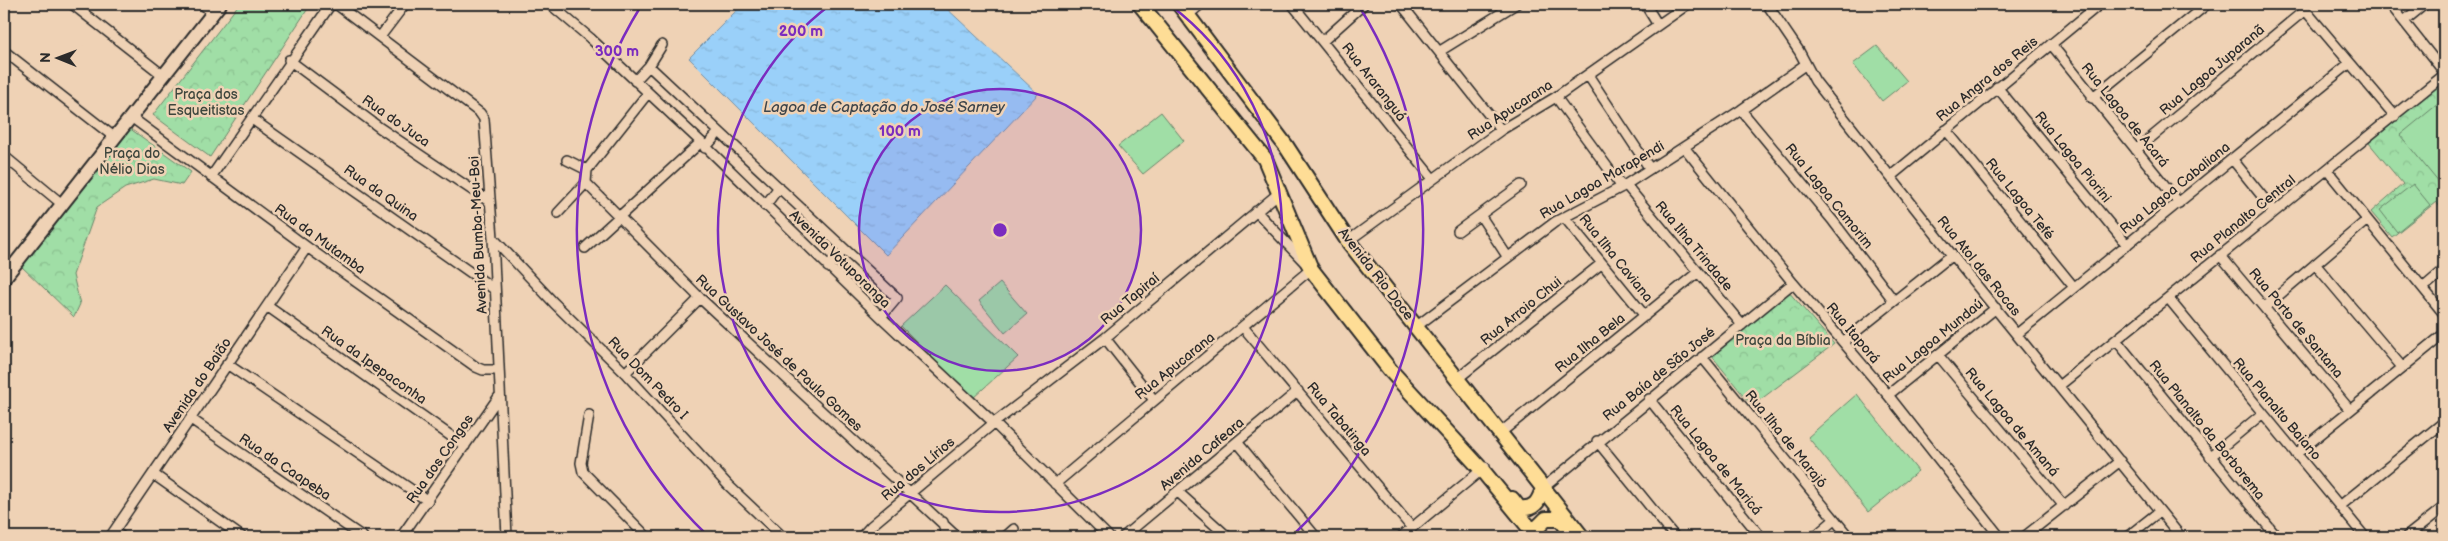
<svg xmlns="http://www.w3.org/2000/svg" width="2448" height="541" font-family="'Balsamiq Sans',sans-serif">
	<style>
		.park { fill: url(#park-crowns); stroke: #668468 }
		.pitch { fill: #a0dea6; stroke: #668468 }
		.water { fill: url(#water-ripples); stroke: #6e8ea7 }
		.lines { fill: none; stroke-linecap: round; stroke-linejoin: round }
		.street-casing { stroke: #2b2b2b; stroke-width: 12 }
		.secondary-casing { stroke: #2b2b2b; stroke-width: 16 }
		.primary-casing { stroke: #2b2b2b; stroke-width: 18 }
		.street { stroke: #efd2b5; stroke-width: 9 }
		.secondary { stroke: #efd2b5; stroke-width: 12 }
		.primary { stroke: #fedd96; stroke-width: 14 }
		.ring { fill: none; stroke: #7b2cbf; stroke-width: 2.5 }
		.labels { text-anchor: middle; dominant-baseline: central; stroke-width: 5; stroke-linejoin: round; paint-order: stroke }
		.street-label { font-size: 14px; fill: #2b2b2b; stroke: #efd2b5 }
		.park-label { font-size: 14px; fill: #3d463d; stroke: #efd2b5 }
		.water-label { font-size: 15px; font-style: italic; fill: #3c444a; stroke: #efd2b5 }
		.centre { fill: #7b2cbf; stroke: #efd2b5; stroke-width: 2.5 }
		.ring-label { font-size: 15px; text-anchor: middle; font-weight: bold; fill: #7b2cbf; stroke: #efd2b5; stroke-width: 5; stroke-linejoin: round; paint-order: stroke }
	</style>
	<defs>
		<pattern id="park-crowns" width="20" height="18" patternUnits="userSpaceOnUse" patternTransform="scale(1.25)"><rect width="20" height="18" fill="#a0dea6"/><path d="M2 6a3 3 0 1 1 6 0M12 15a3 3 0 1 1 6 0" fill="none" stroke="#8abf8f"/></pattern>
		<pattern id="water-ripples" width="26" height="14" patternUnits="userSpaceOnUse" patternTransform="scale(1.25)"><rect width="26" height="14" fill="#9ad0f9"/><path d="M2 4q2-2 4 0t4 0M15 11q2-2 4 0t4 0" fill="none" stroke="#85b3d6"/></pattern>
	</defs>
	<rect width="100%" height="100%" fill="#efd2b5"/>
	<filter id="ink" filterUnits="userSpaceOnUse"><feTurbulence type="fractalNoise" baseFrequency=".02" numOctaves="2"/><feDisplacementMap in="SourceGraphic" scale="10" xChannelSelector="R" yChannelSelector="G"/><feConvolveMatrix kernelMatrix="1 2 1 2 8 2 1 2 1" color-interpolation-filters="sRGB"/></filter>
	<g filter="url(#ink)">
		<path class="park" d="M239 4H311L210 157 153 115Z
			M2444 81V212L2436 202 2392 237 2371 212 2403 184 2369 143Z
			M129 128 191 172 182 185 154 179 125 188 97 207 73 275 80 304 74 317 19 264Z
			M1788 291 1834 344 1752 406 1711 355Z"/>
		<path class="pitch" d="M1877 46 1907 81 1882 101 1853 64Z
			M2444 99V189L2400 135Z
			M1161 112 1184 141 1143 174 1118 146Z
			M2413 184 2430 205 2397 232 2380 210Z
			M1000 283 1027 314 1005 333 979 301Z
			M945 285 1018 357 973 398 901 326Z
			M1857 394 1918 471 1868 512 1808 437Z"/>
		<path class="water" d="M743 4H942L1038 94 886 255 689 58Z"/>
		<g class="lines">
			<g class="street-casing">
				<path id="street" d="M72 4 164 76
					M202 4 213 13
					M336 4 480 113 484 119 493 238 507 537
					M550 4 590 38 701 142 881 317 994 423 1109 537
					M1292 4 1433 179
					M1401 4 1501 130
					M1645 4 1658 25
					M1767 4 1799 51 1815 81 1952 255 2181 537
					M2300 4 2395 116
					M2390 4 2444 72
					M1188 15 1201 4
					M2404 21 2425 4
					M380 37 405 4
					M1324 40 1364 4
					M2051 44 2179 203
					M4 51 114 137
					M1440 51 1516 4
					M289 60 380 128 490 202
					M649 66 897 298 881 317
					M1588 75 1650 169
					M635 81 649 66 662 45
					M1997 87 2127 245
					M1556 97 1622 187
					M2092 98 2207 4
					M1741 110 1833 221 1894 301
					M131 117 307 247 476 367 483 370H499
					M252 119 494 289
					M1946 130 2073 286
					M1684 147 1793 283 1888 395 2000 537
					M705 148 719 132
					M2136 150 2305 10
					M4 156 62 204
					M567 160 587 170
					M2233 160 2274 211
					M2327 170 2444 314
					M1891 176 2100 4
					M211 177 331 4
					M586 183 700 298 957 537
					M1626 185 1742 325
					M765 206 779 187
					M558 213 586 183 587 170 648 93
					M1480 215 1507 256
					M1565 218 1645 316
					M1458 231 1521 185
					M493 238 554 303 625 373 728 485 783 537
					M1348 241 1501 130 1556 97 1688 4
					M585 248 701 142
					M2220 255 2350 410
					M4 260 13 267
					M2315 264 2402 367
					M828 267 844 250
					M2423 288 2444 270
					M2168 298 2365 537
					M267 306 465 446
					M2265 307 2367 220
					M1417 326 1555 222 1622 187 1741 110 1806 64
					M1244 328 1412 528
					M2017 334 2350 63
					M1105 338 1154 400
					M2116 340 2277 537
					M1843 342 1952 255
					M1938 355 2064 506
					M1702 357 1849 537
					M227 364 428 501
					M625 373 700 298
					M1457 379 1601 264
					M2060 385 2444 75
					M1888 395 1996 308
					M1649 399 1761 537
					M589 415 581 463 583 472 647 537
					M191 419 363 537
					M1499 434 1697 273
					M1597 441 1675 537
					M1238 443 1316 537
					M2296 454 2444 334
					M2210 457 2263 413
					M153 474 242 537
					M1055 484 1311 269 1256 211
					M1543 488 1793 283
					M1178 492 1228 537
					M2340 506 2444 422
					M943 522 946 537
					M114 531 122 537
					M110 537 307 247
					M401 537 500 395
					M861 537 871 526 994 423 1105 338 1280 192
					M1005 537 1014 529
					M1123 537 1298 391
					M1401 537 1485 467
					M1814 537 1834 520
					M2024 537 2120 461
					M2127 537 2160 511
					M2406 537 2444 507"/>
			</g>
			<g class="secondary-casing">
				<path id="secondary" d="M4 278 220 4"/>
			</g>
			<g class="primary-casing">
				<path id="primary" d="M1140 4 1265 159 1311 269 1390 370 1482 470 1537 537
					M1179 4 1286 146 1348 241 1582 537
					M1512 499 1519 508C1534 510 1539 502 1543 488
					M1537 537 1538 527 1546 519H1560L1568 529"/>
			</g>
			<use href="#street" class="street"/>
			<use href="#secondary" class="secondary"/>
			<use href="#primary" class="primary"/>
		</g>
	</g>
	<circle cx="1000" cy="230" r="141" fill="#7b2cbf" fill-opacity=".12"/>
	<g class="ring">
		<circle cx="1000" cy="230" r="141"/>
		<path d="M1170 5A282 282 0 1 1 830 5"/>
		<path d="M709 537A423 423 0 0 1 641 6M1359 6A423 423 0 0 1 1291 537"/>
	</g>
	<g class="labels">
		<g class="street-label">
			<text transform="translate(2212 70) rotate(-40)">Rua Lagoa Juparanã</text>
			<text transform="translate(1987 79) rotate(-39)">Rua Angra dos Reis</text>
			<text transform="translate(1374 82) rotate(52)">Rua Araranguá</text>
			<text transform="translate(1510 110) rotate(-33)">Rua Apucarana</text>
			<text transform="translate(2125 115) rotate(51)">Rua Lagoa de Acará</text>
			<text transform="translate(396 121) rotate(35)">Rua do Juca</text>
			<text transform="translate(2073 157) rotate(51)">Rua Lagoa Piorini</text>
			<text transform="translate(1602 180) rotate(-30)">Rua Lagoa Marapendi</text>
			<text transform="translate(2175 188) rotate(-39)">Rua Lagoa Cabaliana</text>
			<text transform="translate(381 193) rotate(35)">Rua da Quina</text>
			<text transform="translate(1829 196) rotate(51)">Rua Lagoa Camorim</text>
			<text transform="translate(2020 199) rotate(51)">Rua Lagoa Tefé</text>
			<text transform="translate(2243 219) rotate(-39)">Rua Planalto Central</text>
			<text transform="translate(478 235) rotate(-93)">Avenida Bumba-Meu-Boi</text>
			<text transform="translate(320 239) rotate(36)">Rua da Mutamba</text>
			<text transform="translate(1694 246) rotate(50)">Rua Ilha Trindade</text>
			<text transform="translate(1616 258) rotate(51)">Rua Ilha Caviana</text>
			<text transform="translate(840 259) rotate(44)">Avenida Votuporanga</text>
			<text transform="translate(1979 266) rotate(51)">Rua Atol das Rocas</text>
			<text transform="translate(1376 274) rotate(52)">Avenida Rio Doce</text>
			<text transform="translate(1130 299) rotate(-40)">Rua Tapiraí</text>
			<text transform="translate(1521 311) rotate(-39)">Rua Arroio Chui</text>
			<text transform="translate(2296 323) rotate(50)">Rua Porto de Santana</text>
			<text transform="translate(1853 333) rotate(50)">Rua Itaporá</text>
			<text transform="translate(1933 341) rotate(-39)">Rua Lagoa Mundaú</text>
			<text transform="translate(1590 343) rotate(-39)">Rua Ilha Bela</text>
			<text transform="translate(779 353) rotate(43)">Rua Gustavo José de Paula Gomes</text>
			<text transform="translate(374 365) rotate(35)">Rua da Ipepaconha</text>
			<text transform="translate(1175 366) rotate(-39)">Rua Apucarana</text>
			<text transform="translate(1659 374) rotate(-39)">Rua Baía de São José</text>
			<text transform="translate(648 378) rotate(46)">Rua Dom Pedro I</text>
			<text transform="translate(197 385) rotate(-56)">Avenida do Baião</text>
			<text transform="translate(2277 409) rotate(50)">Rua Planalto Baiano</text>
			<text transform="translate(1339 419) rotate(50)">Rua Tabatinga</text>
			<text transform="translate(2012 422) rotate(50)">Rua Lagoa de Amaná</text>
			<text transform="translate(2207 430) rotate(51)">Rua Planalto da Borborema</text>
			<text transform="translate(1786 439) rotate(51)">Rua Ilha de Marajó</text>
			<text transform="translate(1202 454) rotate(-40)">Avenida Cafeara</text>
			<text transform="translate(440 459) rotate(-55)">Rua dos Congos</text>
			<text transform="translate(1716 460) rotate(51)">Rua Lagoa de Maricá</text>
			<text transform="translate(285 467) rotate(34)">Rua da Caapeba</text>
			<text transform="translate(918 469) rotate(-40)">Rua dos Lírios</text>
		</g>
		<g class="park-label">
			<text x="206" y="94">Praça dos<tspan x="206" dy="16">Esqueitistas</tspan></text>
			<text x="132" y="153">Praça do<tspan x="132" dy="16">Nélio Dias</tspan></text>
			<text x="1783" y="340">Praça da Bíblia</text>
		</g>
		<g class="water-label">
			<text x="884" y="107">Lagoa de Captação do José Sarney</text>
		</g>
	</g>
	<circle cx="1000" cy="230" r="8" class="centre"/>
	<g class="ring-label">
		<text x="801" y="36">200 m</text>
		<text x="617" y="56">300 m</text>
		<text x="900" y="136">100 m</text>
	</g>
	<rect width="2448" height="541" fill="none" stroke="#efd2b5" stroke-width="20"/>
	<rect x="10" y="10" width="2428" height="521" fill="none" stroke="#2b2b2b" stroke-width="2" filter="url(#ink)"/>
	<g transform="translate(58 58) rotate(271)" stroke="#efd2b5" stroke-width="4" paint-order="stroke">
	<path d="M0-4L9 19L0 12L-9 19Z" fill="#2b2b2b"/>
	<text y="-8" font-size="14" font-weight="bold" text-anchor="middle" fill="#2b2b2b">N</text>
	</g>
</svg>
